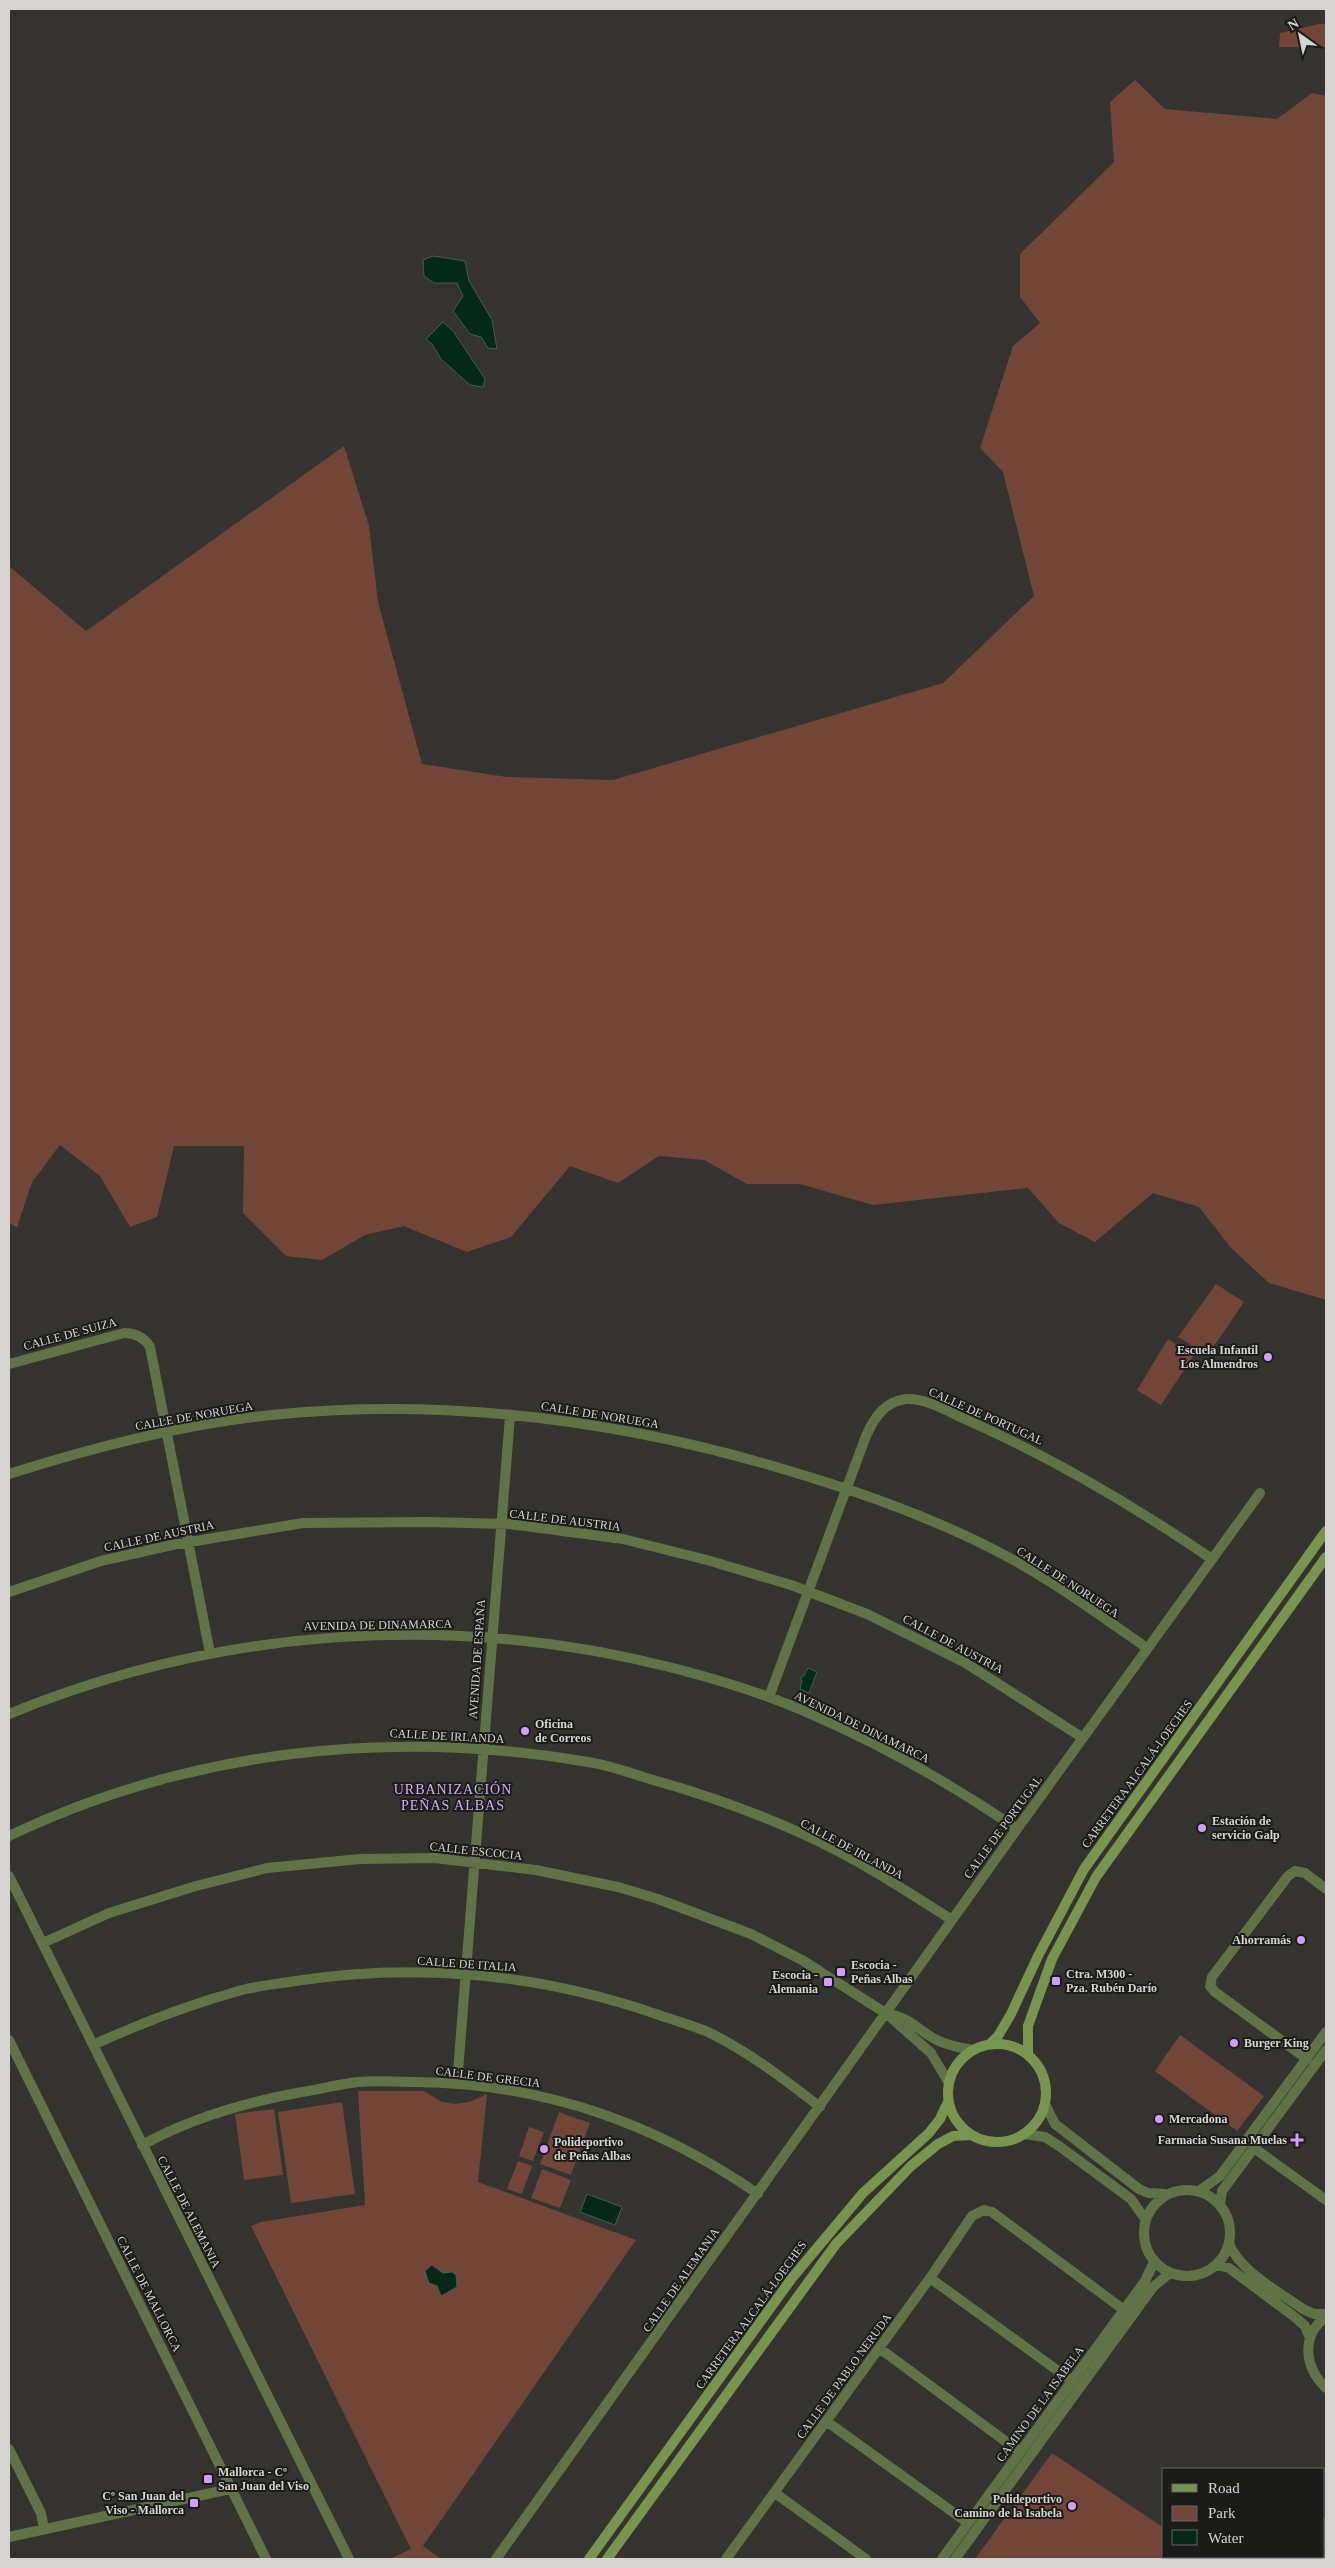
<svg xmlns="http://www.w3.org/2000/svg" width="1335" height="2568" font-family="'Times New Roman',serif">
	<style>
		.green { fill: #714638 }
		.water { fill: #042917; stroke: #435c4f }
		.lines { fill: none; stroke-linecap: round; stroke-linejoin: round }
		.minor { stroke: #607347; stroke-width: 10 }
		.secondary { stroke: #78954f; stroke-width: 10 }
		.poi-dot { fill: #d29dfd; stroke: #1b1b1a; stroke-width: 2 }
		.labels { text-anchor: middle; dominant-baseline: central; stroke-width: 4; stroke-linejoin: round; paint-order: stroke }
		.street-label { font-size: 12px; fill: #d5d4d2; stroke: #1b1b1a }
		.poi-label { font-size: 12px; font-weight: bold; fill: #d5d4d2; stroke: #1b1b1a; text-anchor: start }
		.neighbourhood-label { font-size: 14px; letter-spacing: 1px; fill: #d2aef1; stroke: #1b1b1a }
	</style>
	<rect width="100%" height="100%" fill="#343330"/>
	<path class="green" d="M1319 24H1326V47H1279L1280 33Z
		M1135 80 1165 109 1277 119 1312 93 1326 96V1300L1269 1283 1231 1248 1199 1207 1153 1193 1095 1242 1059 1223 1028 1188 873 1205 800 1184H747L704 1160 659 1156 618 1183 570 1166 511 1237 467 1252 404 1226 365 1235 322 1260 286 1256 243 1213 244 1146H174L157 1217 130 1227 100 1176 60 1145 32 1182 17 1227 9 1223V566L86 631 344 446 369 526 378 602 422 764 507 777 613 780 943 683 1034 596 1003 472 980 448 1013 346 1040 323 1020 297V254L1114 162 1110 102Z
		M1216 1284 1244 1302 1208 1355 1178 1337Z
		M1168 1339 1194 1355 1161 1405 1137 1390Z
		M1180 2035 1264 2096 1237 2131 1155 2071Z
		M358 2091H424L442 2102 455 2104 470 2102 487 2094 478 2182 636 2240 423 2546 441 2559H390L411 2549 251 2226 261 2222 365 2205Z
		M342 2102 355 2194 291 2203 278 2112Z
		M274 2109 283 2175 244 2180 235 2114Z
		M559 2112 590 2123 571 2175 540 2164Z
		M529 2127 544 2132 533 2161 519 2156Z
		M518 2161 532 2166 522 2194 507 2189Z
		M542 2169 571 2180 560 2208 531 2198Z
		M1052 2453 1164 2528V2557H1206L1210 2559H975Z"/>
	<path class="water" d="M433 256 465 261 469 281 492 320 497 349 488 348 481 337 470 334 453 311 463 296 457 283H434L424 276 423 260Z
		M443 322 453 331 485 379 483 387 470 385 441 359 432 344 426 339Z
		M808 1668 817 1672 809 1693 800 1689 802 1681 800 1678 804 1676Z
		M587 2194 622 2207 615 2225 580 2212Z
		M432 2265 443 2273 452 2272 456 2275 457 2287 441 2296 437 2286 429 2283 425 2271Z"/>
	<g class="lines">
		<path class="minor" d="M9 1364 124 1333C136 1333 144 1337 150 1347L210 1653
			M9 1474C94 1447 183 1424 272 1415 452 1397 634 1422 806 1476 878 1498 951 1525 1017 1562 1062 1587 1105 1619 1147 1648
			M9 1592 101 1561 172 1545 303 1523 428 1522 510 1524 623 1539 707 1560 791 1585 867 1614 964 1662 1083 1738
			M769 1697 866 1436C874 1418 885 1401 906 1399 927 1398 949 1412 967 1420 1053 1458 1134 1506 1212 1559
			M9 1714C221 1627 455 1611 677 1669 723 1681 769 1695 813 1715 884 1746 953 1785 1017 1829
			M9 1836C189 1750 391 1728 588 1762 609 1765 630 1773 650 1779 703 1794 755 1812 805 1835 856 1858 905 1890 952 1920
			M9 1876 349 2559
			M43 1943 109 1913 196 1886 267 1868 360 1859 435 1858 536 1870 618 1887 658 1899 751 1934 802 1960 887 2014 931 2053 949 2083
			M887 2014C913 2018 917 2031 939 2041 950 2046 961 2048 973 2050
			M9 2040 266 2559
			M93 2045C141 2023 191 2004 242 1990 259 1986 277 1984 295 1981 417 1962 540 1974 656 2014 673 2020 691 2025 708 2032 749 2052 784 2079 820 2107
			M1307 2059 1215 1992 1210 1986 1212 1977 1288 1876 1295 1871 1305 1873 1326 1889
			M457 2084 510 1416
			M1045 2104 1055 2124 1139 2189 1148 2193 1165 2194
			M1023 2134 1045 2137 1059 2146 1131 2199 1145 2219
			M142 2145C193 2117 246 2102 302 2092 321 2089 340 2084 358 2082 377 2080 396 2082 415 2082 542 2083 654 2122 758 2194
			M1254 2148 1326 2200
			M1144 2233a43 43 0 1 1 86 0a43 43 0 1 1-86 0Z
			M1199 2191 1220 2176 1326 2032
			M1220 2204 1222 2191 1326 2050
			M1229 2244C1242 2273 1278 2291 1303 2309L1314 2314H1326
			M1216 2265 1229 2268 1296 2318 1305 2326 1310 2338
			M930 2278 1072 2381
			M1326 2317C1300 2336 1305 2368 1326 2388
			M879 2348 1020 2452
			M826 2421 968 2523
			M9 2449 41 2513 44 2529
			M775 2493 866 2559
			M9 2537 230 2489
			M1324 2546 1326 2523
			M496 2559 1017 1829 1260 1493
			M726 2559 930 2278 972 2216 984 2210 992 2212 1124 2310
			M942 2559 1145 2281 1154 2262
			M955 2559 1153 2287 1170 2273
			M1322 2559 1323 2557"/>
		<path class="secondary" d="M990 2044 998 2036 1011 2014 1038 1956 1084 1869 1326 1531
			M948 2093a49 49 0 1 1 98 0a49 49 0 1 1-98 0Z
			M1028 2055V2026L1052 1959 1096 1877 1326 1557
			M589 2559 792 2278 863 2193 929 2133 940 2119 948 2102
			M607 2559 836 2244 911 2166 938 2144 953 2136 971 2135"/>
	</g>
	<g class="poi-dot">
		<circle cx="1268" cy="1357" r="5"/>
		<circle cx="525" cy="1731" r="5"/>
		<circle cx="1202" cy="1828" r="5"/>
		<circle cx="1301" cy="1940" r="5"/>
		<rect x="836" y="1967" width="10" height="10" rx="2.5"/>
		<rect x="1051" y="1976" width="10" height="10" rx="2.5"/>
		<rect x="823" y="1977" width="10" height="10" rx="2.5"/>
		<circle cx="1234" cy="2043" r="5"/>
		<circle cx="1159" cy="2119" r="5"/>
		<path d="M1294.5 2132.5h5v5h5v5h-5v5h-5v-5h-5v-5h5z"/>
		<circle cx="544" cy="2149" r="5"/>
		<rect x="203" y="2474" width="10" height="10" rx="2.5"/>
		<rect x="189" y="2498" width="10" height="10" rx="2.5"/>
		<circle cx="1072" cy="2506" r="5"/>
	</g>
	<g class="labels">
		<g class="street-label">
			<text transform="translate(70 1334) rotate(-15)">CALLE DE SUIZA</text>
			<text transform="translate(600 1415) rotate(9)">CALLE DE NORUEGA</text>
			<text transform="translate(194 1416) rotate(-10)">CALLE DE NORUEGA</text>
			<text transform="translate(986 1416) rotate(24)">CALLE DE PORTUGAL</text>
			<text transform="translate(565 1520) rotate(7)">CALLE DE AUSTRIA</text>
			<text transform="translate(159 1536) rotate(-12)">CALLE DE AUSTRIA</text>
			<text transform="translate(1068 1582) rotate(33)">CALLE DE NORUEGA</text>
			<text transform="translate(378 1625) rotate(-1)">AVENIDA DE DINAMARCA</text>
			<text transform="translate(953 1644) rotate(28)">CALLE DE AUSTRIA</text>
			<text transform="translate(477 1659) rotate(-86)">AVENIDA DE ESPAÑA</text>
			<text transform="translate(862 1727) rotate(26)">AVENIDA DE DINAMARCA</text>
			<text transform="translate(447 1736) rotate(3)">CALLE DE IRLANDA</text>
			<text transform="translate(1137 1774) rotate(-54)">CARRETERA ALCALÁ-LOECHES</text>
			<text transform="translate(1003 1827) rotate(-54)">CALLE DE PORTUGAL</text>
			<text transform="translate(852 1849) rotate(28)">CALLE DE IRLANDA</text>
			<text transform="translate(476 1851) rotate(6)">CALLE ESCOCIA</text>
			<text transform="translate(467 1964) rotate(4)">CALLE DE ITALIA</text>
			<text transform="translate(488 2077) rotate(7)">CALLE DE GRECIA</text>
			<text transform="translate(189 2212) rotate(63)">CALLE DE ALEMANIA</text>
			<text transform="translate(681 2280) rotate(-55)">CALLE DE ALEMANIA</text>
			<text transform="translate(149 2294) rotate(63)">CALLE DE MALLORCA</text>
			<text transform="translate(751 2315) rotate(-54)">CARRETERA ALCALÁ-LOECHES</text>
			<text transform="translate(844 2376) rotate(-54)">CALLE DE PABLO NERUDA</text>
			<text transform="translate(1040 2404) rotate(-54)">CAMINO DE LA ISABELA</text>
		</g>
		<g class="poi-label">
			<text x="1258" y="1350" text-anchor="end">Escuela Infantil<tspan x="1258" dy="14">Los Almendros</tspan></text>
			<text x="535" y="1724">Oficina<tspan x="535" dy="14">de Correos</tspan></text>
			<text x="1212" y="1821">Estación de<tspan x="1212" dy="14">servicio Galp</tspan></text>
			<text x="1291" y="1940" text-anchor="end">Ahorramás</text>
			<text x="851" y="1965">Escocia -<tspan x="851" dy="14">Peñas Albas</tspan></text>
			<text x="1066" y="1974">Ctra. M300 -<tspan x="1066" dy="14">Pza. Rubén Darío</tspan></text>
			<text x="818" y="1975" text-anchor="end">Escocia -<tspan x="818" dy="14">Alemania</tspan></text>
			<text x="1244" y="2043">Burger King</text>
			<text x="1169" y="2119">Mercadona</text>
			<text x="1287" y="2140" text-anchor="end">Farmacia Susana Muelas</text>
			<text x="554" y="2142">Polideportivo<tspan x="554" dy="14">de Peñas Albas</tspan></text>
			<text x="218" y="2472">Mallorca - Cº<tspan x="218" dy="14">San Juan del Viso</tspan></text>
			<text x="184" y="2496" text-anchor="end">Cº San Juan del<tspan x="184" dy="14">Viso - Mallorca</tspan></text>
			<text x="1062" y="2499" text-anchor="end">Polideportivo<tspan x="1062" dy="14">Camino de la Isabela</tspan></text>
		</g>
		<g class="neighbourhood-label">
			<text x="453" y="1789">URBANIZACIÓN<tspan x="453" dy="16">PEÑAS ALBAS</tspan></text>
		</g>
	</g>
	<rect width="1335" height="2568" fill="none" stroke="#d5d4d2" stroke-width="20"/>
	<rect x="1162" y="2468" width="162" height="90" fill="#1b1b1a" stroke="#656564"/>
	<rect x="1172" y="2484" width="25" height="8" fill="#78954f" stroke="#656564"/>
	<text x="1208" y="2493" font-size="15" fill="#d5d4d2">Road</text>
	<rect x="1172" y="2506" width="25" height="15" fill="#714638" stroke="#656564"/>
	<text x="1208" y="2518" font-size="15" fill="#d5d4d2">Park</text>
	<rect x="1172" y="2530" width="25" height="15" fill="#042917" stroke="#656564"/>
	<text x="1208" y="2543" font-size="15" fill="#d5d4d2">Water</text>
	<g transform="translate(1300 35) rotate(327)" stroke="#1b1b1a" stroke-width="4" paint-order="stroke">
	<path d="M0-4L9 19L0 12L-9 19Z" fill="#d5d4d2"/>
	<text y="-8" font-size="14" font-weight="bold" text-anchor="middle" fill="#d5d4d2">N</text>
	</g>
</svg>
